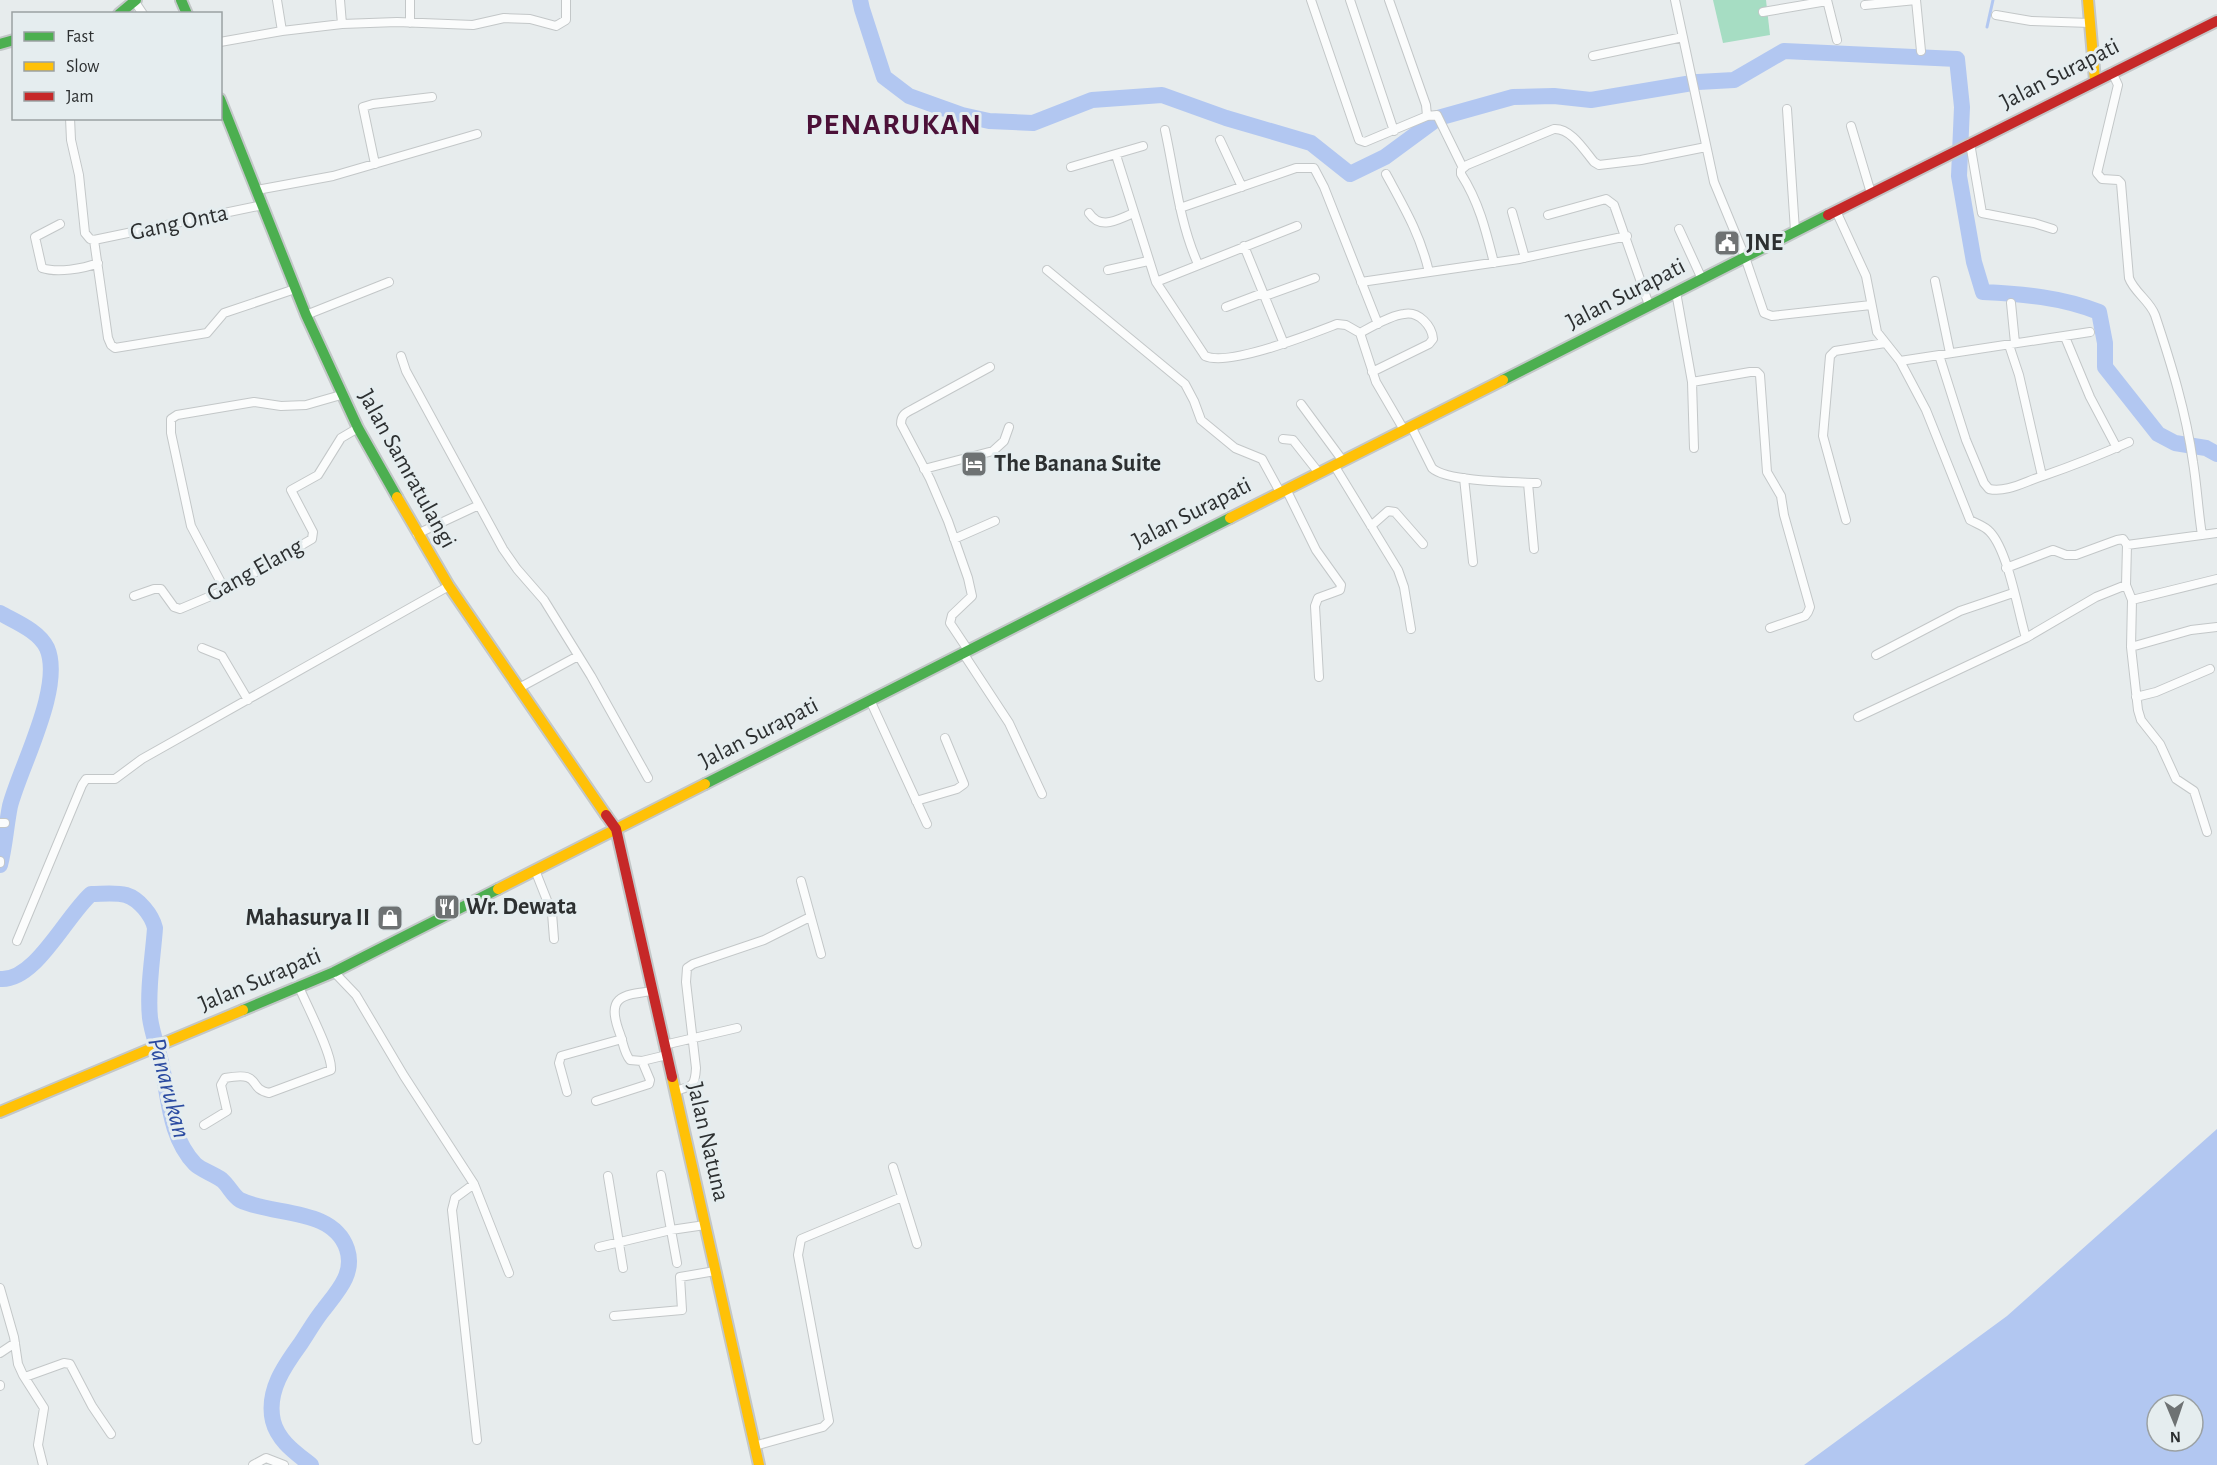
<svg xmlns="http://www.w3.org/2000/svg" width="2217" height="1465" font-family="'Alegreya Sans',sans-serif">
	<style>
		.forest { fill: #a6ddc3 }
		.water { fill: #b2c7f1; fill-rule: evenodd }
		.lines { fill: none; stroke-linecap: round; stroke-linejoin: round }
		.stream { stroke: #b2c7f1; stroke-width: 3 }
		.river { stroke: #b2c7f1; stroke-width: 16 }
		.street-casing { stroke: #c3c7c8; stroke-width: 10 }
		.fast-casing { stroke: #c3c7c8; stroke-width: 14 }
		.slow-casing { stroke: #c3c7c8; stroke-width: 14 }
		.jam-casing { stroke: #c3c7c8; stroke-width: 14 }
		.street { stroke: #fbfcfc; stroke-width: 8 }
		.fast { stroke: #4caf50; stroke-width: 10 }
		.slow { stroke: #ffc107; stroke-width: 10 }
		.jam { stroke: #c62828; stroke-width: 10 }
		.labels { text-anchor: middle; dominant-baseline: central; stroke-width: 6; stroke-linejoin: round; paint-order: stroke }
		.street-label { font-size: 24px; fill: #2d3031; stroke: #e5edef }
		.poi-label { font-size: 24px; font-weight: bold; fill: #2d3031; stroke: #e5edef; text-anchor: start }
		.water-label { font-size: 26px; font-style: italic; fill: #2b4ba1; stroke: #e5edef }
		.district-label { font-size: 30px; font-weight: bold; letter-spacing: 1.5px; fill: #4c1138; stroke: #e5edef }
	</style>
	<rect width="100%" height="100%" fill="#e7eced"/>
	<path class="forest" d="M1713 0H1766L1770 35 1723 43Z"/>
	<path class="water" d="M2217 1129V1465H1804L2007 1316ZM2157 1405H2193V1441H2157Z"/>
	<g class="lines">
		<path class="stream" d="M1987 27 1993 0"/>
		<path class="river" d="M860 0 862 9 884 77 909 96 962 115 989 121 1033 123 1092 100 1162 95 1226 118 1311 143 1350 174 1385 157 1438 118 1513 97 1554 96 1591 100 1698 82 1734 80 1784 51 1957 59 1962 107 1959 176 1974 262 1983 292C2023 294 2061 297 2099 312L2105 343V367L2158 434 2175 443 2206 448 2217 454
			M0 613C16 622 39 631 47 648 64 687 20 767 10 806 6 826 5 846 0 865
			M0 979C35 982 66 916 91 894 102 894 115 892 126 895 139 899 152 915 155 928 153 957 147 989 150 1018 152 1033 158 1048 161 1062 169 1097 169 1137 195 1164 201 1170 214 1174 222 1180 229 1186 233 1196 240 1200 272 1216 333 1207 347 1249 355 1273 338 1291 324 1309 315 1320 309 1331 301 1343 285 1365 266 1391 273 1421 278 1441 296 1453 311 1465"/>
		<g class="street-casing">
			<path id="street" d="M277 0 282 31
				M1311 0 1359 140 1365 142 1427 116
				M1350 0 1394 131
				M1389 0 1426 105 1427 116 1437 115 1463 168
				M1675 0 1714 182 1745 257 1764 313 1772 316 1871 305
				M1827 0 1837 40
				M1916 0 1921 51
				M135 2 143 14
				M1865 5 1916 0
				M1763 12 1827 1
				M1996 15 2031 21 2090 23
				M410 23V0
				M342 24 397 22 473 25 504 18 530 19 556 26 566 20V0
				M220 42 282 31 342 24 340 0
				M1593 56 1683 37
				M2112 72 2118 85 2097 173 2102 179 2118 180 2121 183 2129 278C2134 292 2150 301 2155 315 2171 363 2186 412 2193 462 2197 486 2198 510 2202 535
				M1787 109 1795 231
				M70 118 71 140 79 175 85 233 90 239 94 240
				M1851 126 1871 193
				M1165 130C1175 175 1179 222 1198 264
				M1220 140 1242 187
				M1970 143 1982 213 2034 223 2053 229
				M1116 155 1156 282 1205 356C1229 367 1311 334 1337 324L1346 325 1360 333
				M375 164 363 107 373 104 432 97
				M1071 167 1143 146
				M1386 174C1405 209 1420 234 1429 272
				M257 190 333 176 477 134
				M1180 208 1296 168H1314L1324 187 1378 324
				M1836 211 1866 276 1877 332 1900 361 1926 410 1970 520C1977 524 1985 526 1990 532 2008 551 2018 611 2026 638
				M1512 212 1525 258
				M1089 213C1101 231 1118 219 1134 213
				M1548 215 1606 199 1614 205 1649 305
				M60 224 35 237 42 268C57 273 83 269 98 263
				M1679 229 1702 279
				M94 240 108 338 111 345 115 348 207 333 224 313 295 289
				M94 240 263 205
				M1244 246 1284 344
				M1494 263C1486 231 1479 202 1461 174V170L1467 165 1554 129C1571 128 1584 150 1594 162L1599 165 1641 160 1706 147
				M1047 270 1185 384 1194 401 1201 420 1235 448 1262 459 1280 492
				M1108 270 1148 261
				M1935 281 1950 353
				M1156 282 1297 226
				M1361 282 1519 259 1627 236
				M1676 292 1692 382 1694 448
				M1265 296 1315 278
				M2011 303 2015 343
				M1226 307 1263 293
				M306 315 389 282
				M1360 333C1371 327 1391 315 1404 314 1419 311 1432 326 1433 339L1429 344 1372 372
				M1360 333 1376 382 1404 430
				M2065 337 2090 397 2117 448
				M2009 345 2019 375 2042 476
				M1939 355 1966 440 1984 483 1989 489C2007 493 2026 481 2043 476 2072 466 2100 455 2129 442
				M401 356 406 371 503 549 517 569 544 600 591 676 648 778
				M1900 361 2090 332
				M1692 382 1750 372H1757L1760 375 1767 472 1781 496 1784 515 1810 607 1808 612 1805 616 1770 628
				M1301 404 1343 461
				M1411 426 1432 468C1447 482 1514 482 1537 483
				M1283 439 1293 440 1319 473
				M1334 465 1398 570 1404 587 1411 629
				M924 469 993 451 1004 441 1009 427
				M1464 478 1473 562
				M1528 483 1534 549
				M1286 489 1316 550 1341 585 1340 590 1318 598 1315 606 1319 677
				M1846 520 1823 436 1830 356 1835 351 1885 343
				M1371 526 1388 511 1395 512 1423 544
				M417 534 479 505
				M954 539 995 521
				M2127 545 2126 585 2132 600 2131 647 2138 710 2141 720 2160 744 2176 779 2194 791 2207 832
				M2006 568 2053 550 2066 555H2076L2117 540 2123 539 2127 545 2217 533
				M225 590 191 526 171 433V419L177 415 254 402 281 406 306 405 341 395
				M134 596 154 589H161L174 607 180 609 225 590 312 539 313 532 291 490 318 475 341 438 358 428
				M2132 600 2217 579
				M2131 647 2191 630 2217 627
				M202 648 222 656 248 700
				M968 650 950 623 952 615 972 596 968 578 948 521 930 479 901 424C901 415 905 413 913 409L990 367
				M963 653 1009 723 1042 794
				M1876 655 1960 611 2013 593
				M519 688 578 656
				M2136 697 2156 692 2210 669
				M870 700 927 824
				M1858 717 2026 638 2096 597 2126 585
				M916 801 957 789 964 784 945 738
				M0 823H5
				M0 861V863
				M535 870 552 913 554 939
				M801 881 821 954
				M17 941 82 785 86 779H115L142 759 449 586
				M334 972 356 995 404 1076 474 1184 509 1273
				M653 991C620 995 606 997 620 1034 623 1042 624 1053 630 1060L642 1061 667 1055
				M664 1045 737 1028
				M675 1091C692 1086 695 1087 696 1068L686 982 687 968 693 964 764 940 810 917
				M567 1092 559 1063 561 1056 622 1039
				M596 1101 649 1084 650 1080 642 1061
				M204 1125 227 1111 221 1085 225 1078C264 1071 246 1088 269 1093L331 1070C333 1055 306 1004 299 987
				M893 1167 917 1244
				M661 1175 677 1263
				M608 1176 623 1268
				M474 1184 455 1198 452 1210 477 1440
				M599 1247 671 1230 705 1225
				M0 1288 14 1337 18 1364 23 1375 44 1408 38 1445 43 1465
				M614 1316 682 1310 680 1277 715 1271
				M0 1353 15 1343
				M25 1377 64 1363 70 1364 92 1406 111 1434
				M0 1385V1386
				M754 1446 823 1427 829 1421 798 1255 801 1239 902 1197
				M253 1465 266 1458 284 1465"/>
		</g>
		<g class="fast-casing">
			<path id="fast" d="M181 0 187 14
				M119 14 136 0
				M0 44 14 40
				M220 99 306 315 358 428 397 497
				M1503 380 1828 215
				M705 784 1230 518
				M243 1010 334 972 498 889"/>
		</g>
		<g class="slow-casing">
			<path id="slow" d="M2088 0 2095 80
				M397 497 449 586 606 815
				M1230 518 1503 380
				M498 889 705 784
				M672 1077 759 1465
				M0 1112 243 1010"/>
		</g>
		<g class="jam-casing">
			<path id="jam" d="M1828 215 2217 21
				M606 815 616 829 672 1077"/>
		</g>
		<use href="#street" class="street"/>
		<use href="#fast" class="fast"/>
		<use href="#slow" class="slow"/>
		<use href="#jam" class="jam"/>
	</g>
	<defs>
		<g id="civic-square" transform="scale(1.35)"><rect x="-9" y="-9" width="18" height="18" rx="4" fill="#6e7273" stroke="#e5edef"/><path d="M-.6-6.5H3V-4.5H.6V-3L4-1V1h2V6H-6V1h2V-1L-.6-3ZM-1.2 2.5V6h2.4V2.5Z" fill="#fff"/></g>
		<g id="hotel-square" transform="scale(1.35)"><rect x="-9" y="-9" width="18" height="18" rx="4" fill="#6e7273" stroke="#e5edef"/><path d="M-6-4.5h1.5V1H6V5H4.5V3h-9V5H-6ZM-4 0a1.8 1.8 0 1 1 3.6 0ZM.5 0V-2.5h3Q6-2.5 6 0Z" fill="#fff"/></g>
		<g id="restaurant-square" transform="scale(1.35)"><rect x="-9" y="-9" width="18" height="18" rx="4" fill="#6e7273" stroke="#e5edef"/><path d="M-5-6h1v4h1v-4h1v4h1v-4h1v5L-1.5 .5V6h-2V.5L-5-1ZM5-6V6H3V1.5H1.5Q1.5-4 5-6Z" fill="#fff"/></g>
		<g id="shop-square" transform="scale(1.35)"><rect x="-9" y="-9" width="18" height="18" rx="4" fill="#6e7273" stroke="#e5edef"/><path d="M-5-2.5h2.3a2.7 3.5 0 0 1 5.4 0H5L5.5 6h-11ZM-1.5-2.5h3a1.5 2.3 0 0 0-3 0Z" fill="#fff"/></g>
	</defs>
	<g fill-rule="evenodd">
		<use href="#civic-square" x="1727" y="243"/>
		<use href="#hotel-square" x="974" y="464"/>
		<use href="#restaurant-square" x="447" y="907"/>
		<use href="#shop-square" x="390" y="918"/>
	</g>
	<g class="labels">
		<g class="street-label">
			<text transform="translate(2060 74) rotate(-27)">Jalan Surapati</text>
			<text transform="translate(179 223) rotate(-12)">Gang Onta</text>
			<text transform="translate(1626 294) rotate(-27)">Jalan Surapati</text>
			<text transform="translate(407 469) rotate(61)">Jalan Samratulangi</text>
			<text transform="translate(1192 513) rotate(-27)">Jalan Surapati</text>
			<text transform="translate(255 570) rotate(-29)">Gang Elang</text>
			<text transform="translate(759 733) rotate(-27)">Jalan Surapati</text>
			<text transform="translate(260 980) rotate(-23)">Jalan Surapati</text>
			<text transform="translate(708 1142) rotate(77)">Jalan Natuna</text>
		</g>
		<g class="poi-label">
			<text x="1746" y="243">JNE</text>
			<text x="994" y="464">The Banana Suite</text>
			<text x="466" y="907">Wr. Dewata</text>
			<text x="370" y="918" text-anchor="end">Mahasurya II</text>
		</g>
		<g class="water-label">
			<text transform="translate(169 1088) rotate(75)">Panarukan</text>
		</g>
		<g class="district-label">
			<text x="894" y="125">PENARUKAN</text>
		</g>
	</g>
	<rect x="12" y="12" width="210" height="108" fill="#e5edef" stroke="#9ba1a3" stroke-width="1.5"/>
	<rect x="24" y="32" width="30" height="9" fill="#4caf50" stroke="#9ba1a3" stroke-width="1.5"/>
	<text x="66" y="42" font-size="18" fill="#2d3031">Fast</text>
	<rect x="24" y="62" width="30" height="9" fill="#ffc107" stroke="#9ba1a3" stroke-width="1.5"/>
	<text x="66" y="72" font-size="18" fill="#2d3031">Slow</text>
	<rect x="24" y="92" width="30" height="9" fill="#c62828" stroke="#9ba1a3" stroke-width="1.5"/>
	<text x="66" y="102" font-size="18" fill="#2d3031">Jam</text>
	<g transform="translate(2175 1423) rotate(178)"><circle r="28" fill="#e5edef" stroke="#9ba1a3" stroke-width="1.5"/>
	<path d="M0-4.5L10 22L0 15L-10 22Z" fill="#6e7273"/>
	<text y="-9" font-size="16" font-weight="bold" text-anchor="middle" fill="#2d3031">N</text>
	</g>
</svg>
